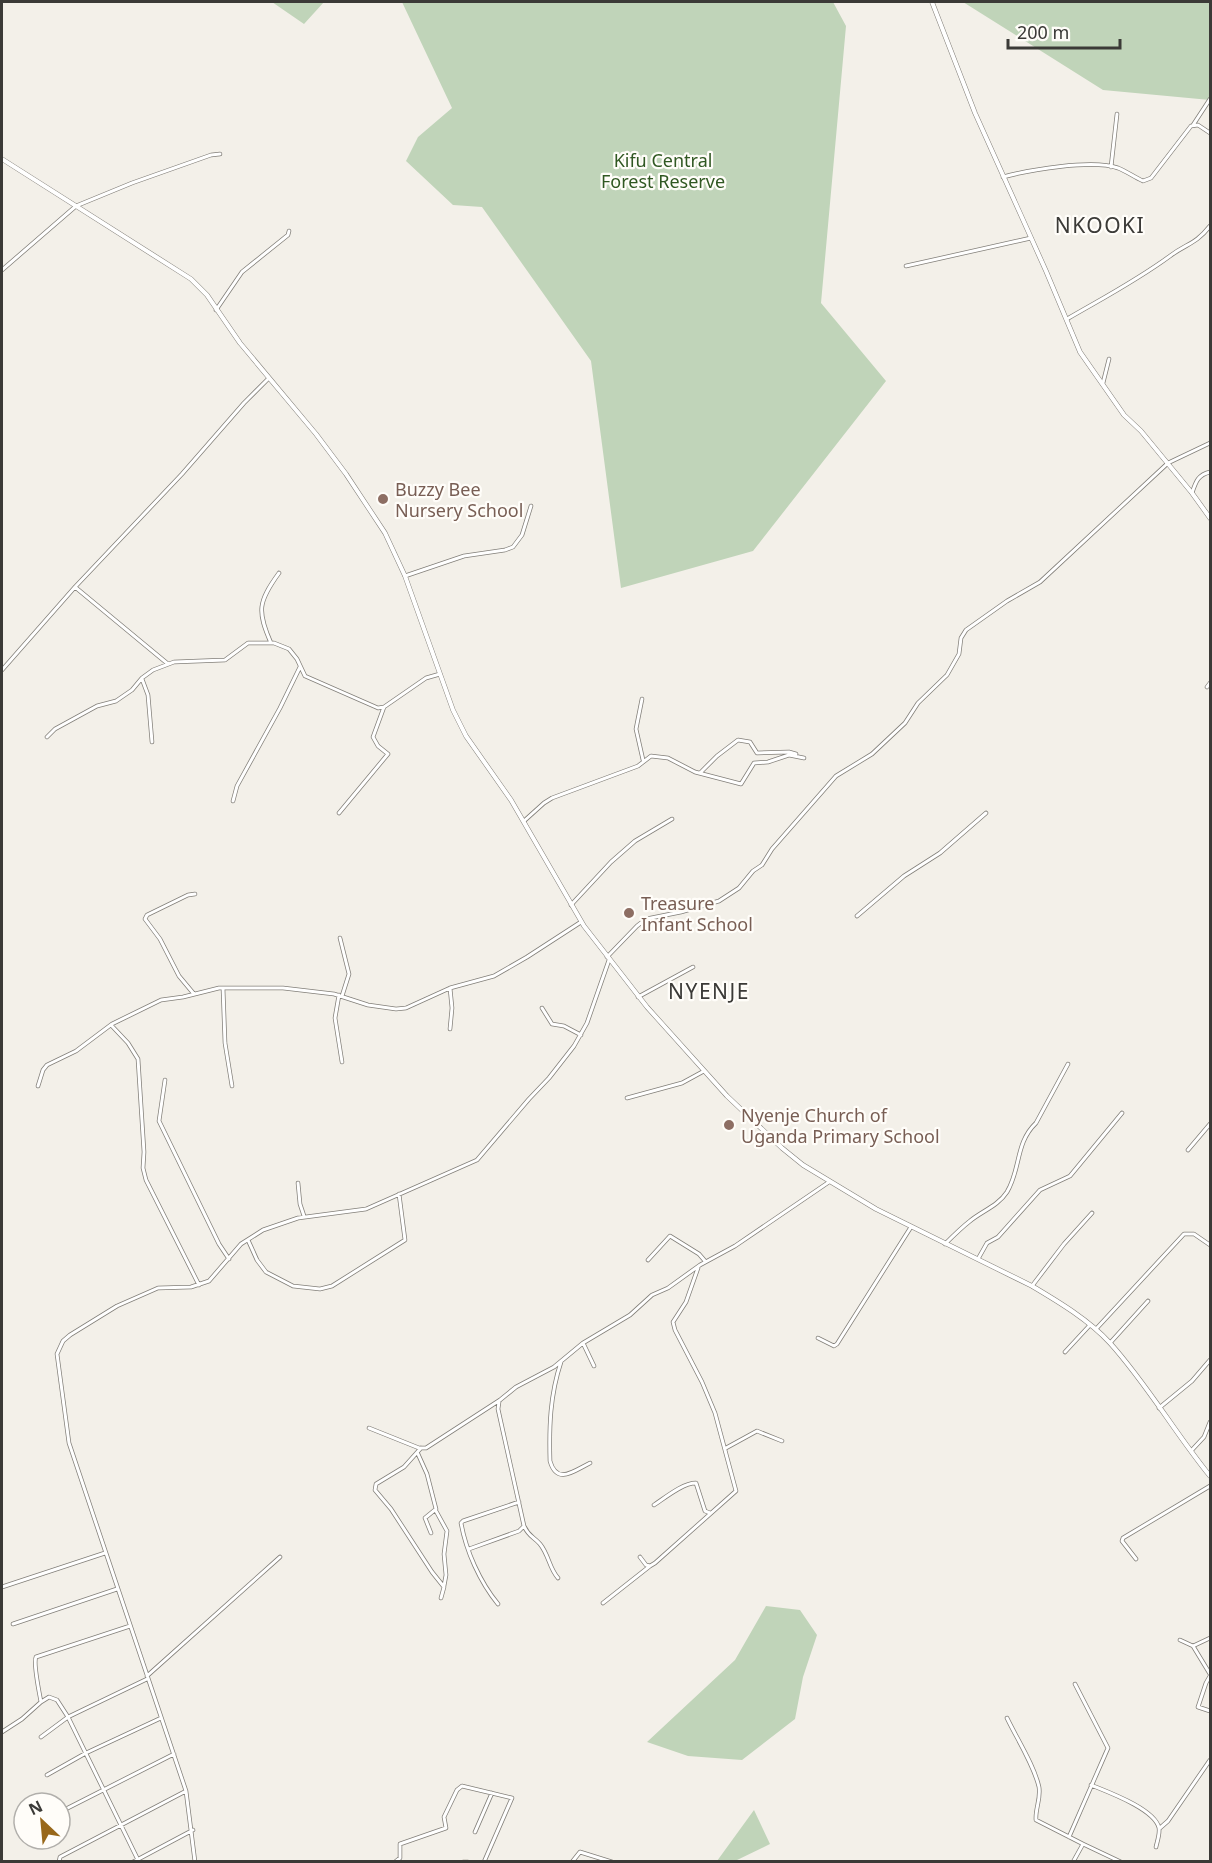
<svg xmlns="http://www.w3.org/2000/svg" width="1212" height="1863" font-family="'Noto Sans',sans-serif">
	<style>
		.green { fill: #c0d4b9 }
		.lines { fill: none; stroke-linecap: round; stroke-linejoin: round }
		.minor-casing { stroke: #827f79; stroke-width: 4.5 }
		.tertiary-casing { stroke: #827f79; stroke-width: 5 }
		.minor { stroke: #fff; stroke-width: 3 }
		.tertiary { stroke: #fff; stroke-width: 4 }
		.education-dot { fill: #8d6e63; stroke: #fffdf9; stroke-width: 2 }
		.labels { text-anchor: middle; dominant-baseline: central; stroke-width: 4.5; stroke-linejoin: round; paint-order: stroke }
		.park-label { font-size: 18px; fill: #305822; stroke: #fffdf9 }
		.education-label { font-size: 18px; fill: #785e54; stroke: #fffdf9; text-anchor: start }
		.quarter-label { font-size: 21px; letter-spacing: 1.5px; fill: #3b3a37; stroke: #fffdf9 }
	</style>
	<rect width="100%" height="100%" fill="#f3f0e9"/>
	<path class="green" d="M272 2H324L304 24Z
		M402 2H833L846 26 821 303 886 381 753 551 621 588 591 361 482 207 453 205 406 161 418 137 452 108Z
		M963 2H1210V100L1103 90Z
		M766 1606 800 1610 817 1635 803 1677 795 1719 742 1760 688 1756 647 1742 735 1660Z
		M754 1810 770 1844 735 1861H717Z"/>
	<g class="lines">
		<g class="minor-casing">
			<path id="minor" d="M1193 125 1210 99
				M1111 167 1117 114
				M1003 177C1029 170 1092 159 1118 168 1126 171 1134 177 1143 181L1151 178 1191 126 1198 125 1210 133
				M906 266 1031 238
				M2 270 76 206 132 183 211 155 220 154
				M216 310 242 272 288 235 289 231
				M1067 319C1103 298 1136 281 1170 256 1187 243 1195 245 1210 226
				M1103 383 1109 359
				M1192 493C1196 481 1198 475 1210 472
				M405 576 464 556 505 550 513 547 522 535 531 506
				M75 587 168 664
				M271 643C257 611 258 602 279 573
				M2 670 75 587 182 474 244 403 269 378
				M142 679 148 695 152 742
				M1207 687 1210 683
				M642 699 636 729 643 760
				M47 737 55 729 97 706 116 701 132 690 142 678 153 670 174 662 225 660 248 643H274L289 649 297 659 305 676 378 708 384 707 426 678 440 674
				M701 772 717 756 738 740 750 742 757 753 789 752 796 754
				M233 801 237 786 280 708 300 667
				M339 813 388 754 378 746 373 737 384 707
				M524 821 544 803 552 798 638 766 651 756 668 758 695 772 741 784 754 763 768 762 789 755 804 758
				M571 905 611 862 635 841 672 819
				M857 916 904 876 940 853 986 813
				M340 938 349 974 342 996
				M607 957 637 926 646 919 681 912 719 901 739 888 753 871 762 865 772 849 836 776 872 754 905 723 918 703 947 675 959 654 961 638 966 630 1007 601 1040 582 1168 463 1210 443
				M223 988 225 1043 232 1086
				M450 988 452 1008 450 1029
				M194 994 179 976 160 939 145 919 147 915 188 895 195 894
				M339 995 335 1018 342 1062
				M638 997 693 967
				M542 1008 552 1024 564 1026 581 1035
				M111 1025 128 1043 138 1059 144 1152 143 1168 146 1180 199 1285
				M165 1080 159 1121 219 1244 229 1259
				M38 1086 43 1070 47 1065 76 1051 112 1024 161 1000 183 997 219 988H283L334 994 368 1005 396 1009 406 1008 450 988 494 976 527 957 581 922
				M627 1098 682 1083 704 1071
				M1188 1150 1210 1124
				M298 1183 300 1204 304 1216
				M248 1240 257 1260 266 1272 293 1286 320 1289 332 1286 405 1240 399 1194
				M945 1244C953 1236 961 1228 970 1221 982 1211 998 1206 1007 1192 1021 1169 1015 1143 1036 1123L1068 1064
				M978 1259 987 1243 998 1237 1040 1190 1070 1176 1122 1113
				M648 1260 670 1236 699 1254 705 1261
				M1032 1286 1064 1244 1092 1213
				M1096 1329 1184 1234H1194L1210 1245
				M818 1338 834 1346 837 1344 911 1227
				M583 1343 594 1366
				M1110 1343 1148 1301
				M1065 1352 1090 1325
				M561 1362C550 1395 549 1427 550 1461 557 1486 575 1470 590 1463
				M499 1402 498 1409 524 1526C529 1537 533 1536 540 1544 549 1555 549 1568 558 1578
				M1159 1408 1192 1381 1210 1360
				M369 1428 419 1448H426L500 1400 516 1387 554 1367 583 1343 630 1315 652 1295 668 1288 700 1265 735 1246 829 1182
				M421 1448 404 1467 376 1484 375 1490 391 1509 432 1572 444 1587 441 1598
				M726 1448 757 1431 782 1441
				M1191 1451 1204 1437 1210 1422
				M418 1454 427 1474 436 1509 425 1518 431 1533
				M654 1505C666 1497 683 1483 696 1483L705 1511 710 1513
				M436 1511 447 1531 444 1554 446 1575 444 1586
				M469 1549 519 1531 524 1526
				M640 1557 646 1565 650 1566 655 1563 736 1491 715 1413 702 1382 675 1330 673 1322 686 1302 698 1268
				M1136 1559 1122 1541 1123 1538 1210 1486
				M2 1587 105 1553
				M603 1603 650 1566
				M498 1604C480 1582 466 1551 461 1523L463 1521 519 1502
				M13 1624 117 1589
				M1210 1638 1193 1646 1210 1674
				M1180 1640 1193 1646
				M147 1676 280 1557
				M1210 1676 1206 1683 1198 1707 1210 1711
				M41 1702C39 1691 33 1663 36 1657L130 1626
				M1007 1718C1017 1739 1034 1765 1039 1787 1041 1799 1035 1809 1036 1820L1083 1844
				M2 1732 22 1719 41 1702 49 1697 57 1700 68 1717 139 1862
				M41 1737 68 1717 147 1679
				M47 1775 86 1753 161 1718
				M1091 1785C1108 1792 1155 1809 1159 1828 1160 1834 1157 1842 1156 1847
				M60 1812 174 1754
				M1160 1828 1168 1821 1210 1760
				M475 1832 492 1793
				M1069 1837 1108 1748 1075 1684
				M59 1862 60 1857 186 1791
				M133 1862 193 1830
				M195 1862 186 1791 69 1443 57 1354 63 1341 70 1335 117 1306 158 1288 191 1287 209 1281 241 1244 263 1230 298 1218 366 1209 477 1160 529 1099 549 1078 574 1046 587 1023 609 960
				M395 1862 400 1858V1844L446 1828 444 1817 457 1790 462 1786 512 1798 484 1862
				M463 1862H468
				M572 1862 580 1852 612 1862
				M1073 1862 1083 1844 1121 1862"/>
		</g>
		<g class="tertiary-casing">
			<path id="tertiary" d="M932 2 975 113 1046 271 1080 352 1124 415 1141 431 1192 493 1210 518
				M2 159 191 279 207 295 240 343 316 434 346 474 385 533 405 576 453 710 466 736 511 800 584 926 647 1007 727 1096 782 1148 803 1165 876 1209 1032 1286C1059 1302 1089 1320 1110 1343 1147 1384 1175 1433 1210 1476"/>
		</g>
		<use href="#minor" class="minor"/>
		<use href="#tertiary" class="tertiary"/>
	</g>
	<g class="education-dot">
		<circle cx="383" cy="499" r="6"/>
		<circle cx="629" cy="913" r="6"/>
		<circle cx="729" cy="1125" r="6"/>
	</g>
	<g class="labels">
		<g class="park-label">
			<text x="663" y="160">Kifu Central<tspan x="663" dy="21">Forest Reserve</tspan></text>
		</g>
		<g class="education-label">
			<text x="395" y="489">Buzzy Bee<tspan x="395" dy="21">Nursery School</tspan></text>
			<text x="641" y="903">Treasure<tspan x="641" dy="21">Infant School</tspan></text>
			<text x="741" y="1115">Nyenje Church of<tspan x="741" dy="21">Uganda Primary School</tspan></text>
		</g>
		<g class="quarter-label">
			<text x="1100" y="225">NKOOKI</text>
			<text x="709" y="991">NYENJE</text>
		</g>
	</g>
	<rect width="1212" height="1863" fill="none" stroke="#3b3a37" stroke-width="6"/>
	<g transform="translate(42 1821) rotate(334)"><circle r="28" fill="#fffdf9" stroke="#b1afab" stroke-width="1.5"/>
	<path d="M0-4.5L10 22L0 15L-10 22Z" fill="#986719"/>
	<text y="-9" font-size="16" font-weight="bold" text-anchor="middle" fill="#3b3a37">N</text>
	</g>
	<path d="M1008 39v9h112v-9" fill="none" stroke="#3b3a37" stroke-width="3"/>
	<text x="1017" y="39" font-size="18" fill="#3b3a37" stroke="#fffdf9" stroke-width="4.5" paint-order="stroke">200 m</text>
</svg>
